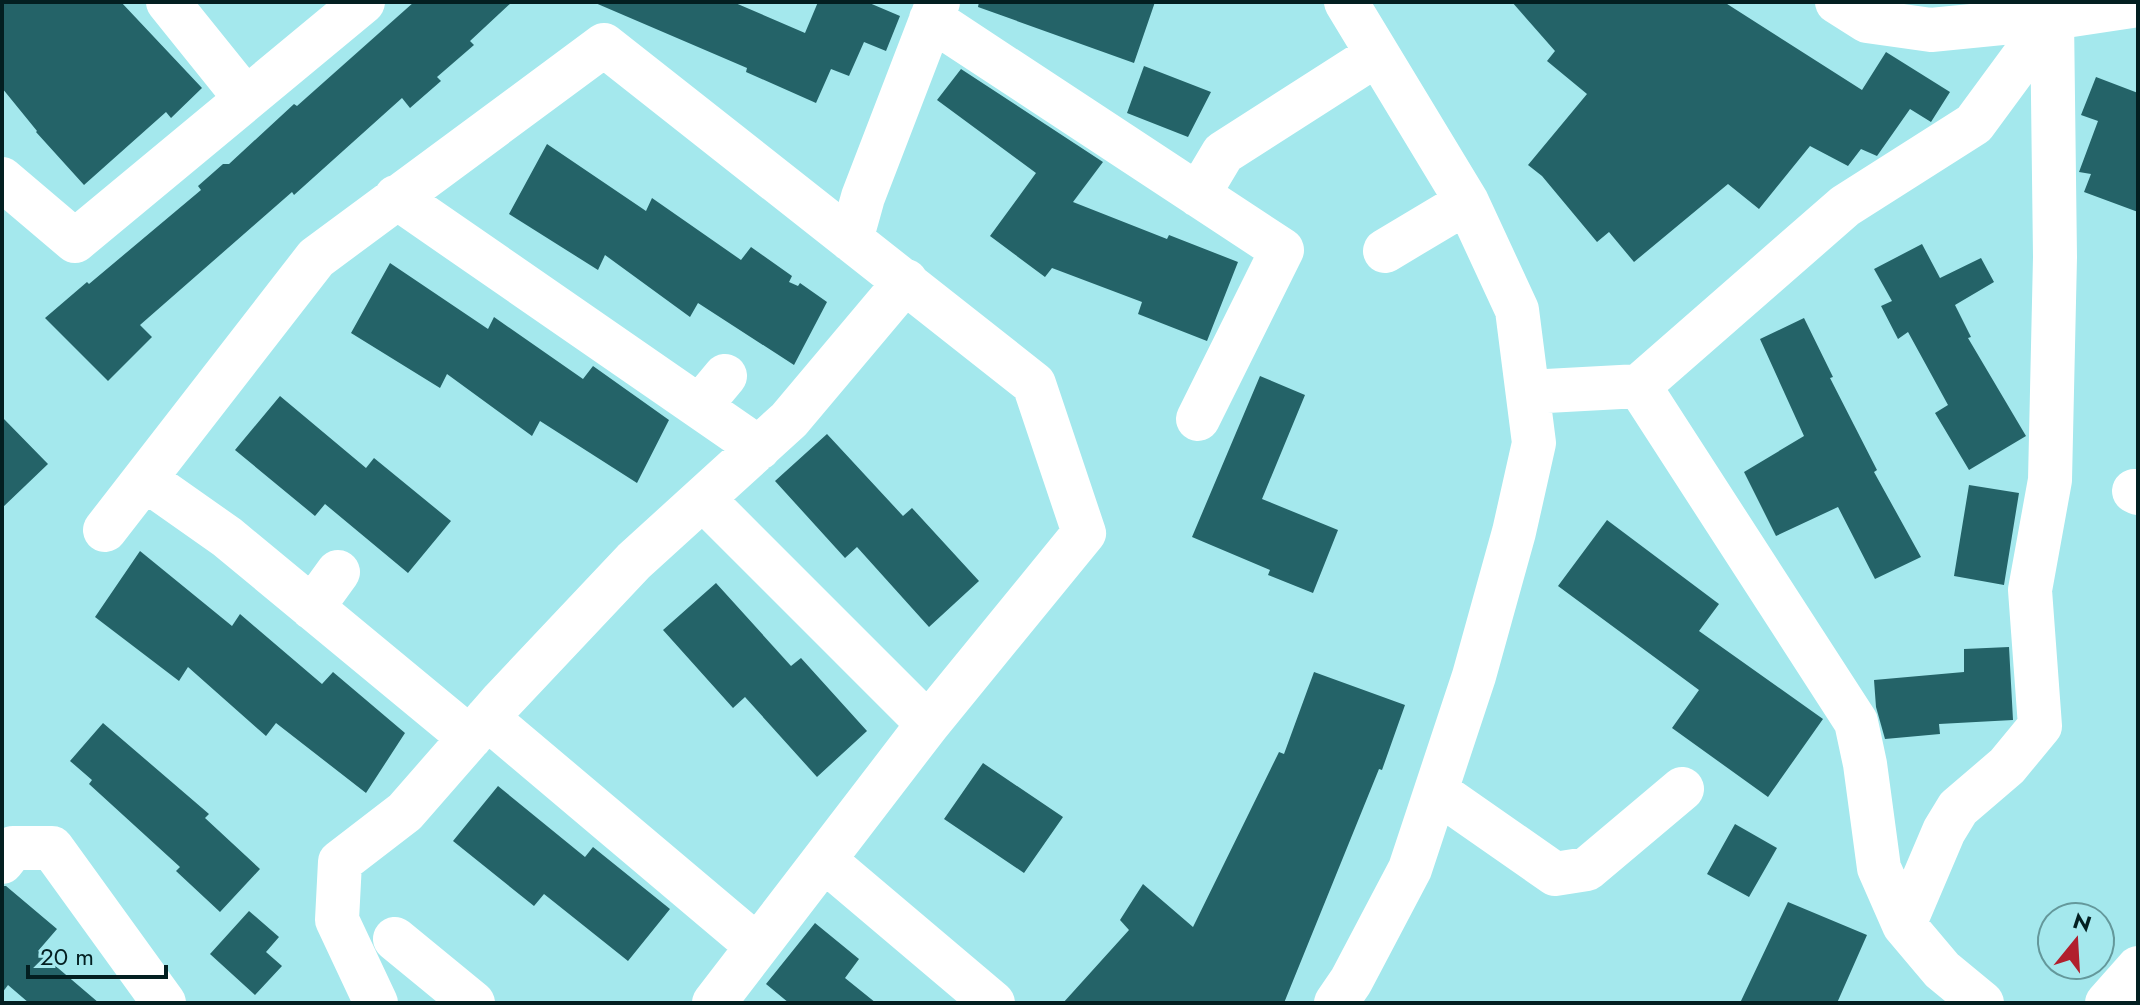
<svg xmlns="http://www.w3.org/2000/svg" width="2140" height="1005" font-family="Jost,sans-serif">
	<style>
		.building { fill: #246368 }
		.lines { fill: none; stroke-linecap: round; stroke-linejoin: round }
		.minor { stroke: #fff; stroke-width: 44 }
		.major { stroke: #fff; stroke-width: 44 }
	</style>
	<rect width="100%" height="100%" fill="#a4e8ed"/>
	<path class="building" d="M2 2H121L202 88 171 118 166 112 84 185 36 132 37 131 2 88Z
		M414 2H512L470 41 474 45 437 77 441 81 410 108 402 98 294 195 292 192 140 325 152 337 108 381 45 318 87 282 89 284 201 190 198 186 223 164H229L294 104 297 106Z
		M593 2H733L805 33 818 2H867L900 16 886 51 864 42 849 76 831 69 816 103 746 72 747 68Z
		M979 2H1155L1134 63 978 7Z
		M1512 2H1724L1862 90 1886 52 1950 92 1931 122 1910 109 1877 156 1861 149 1848 166 1810 146 1759 209 1728 184 1634 262 1609 232 1597 242 1542 176 1528 165 1587 94 1547 61 1555 51Z
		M1144 66 1211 92 1188 137 1127 113Z
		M961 69 1103 162 1073 202 1167 239 1169 235 1238 262 1207 341 1138 314 1142 302 1052 268 1045 277 990 236 1036 173 937 100Z
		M2096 77 2138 93V212L2084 192 2091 174 2079 172 2098 121 2081 115Z
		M547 144 646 211 652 198 741 260 751 247 792 276 789 282 798 286 800 283 827 302 794 365 698 303 690 317 605 255 598 270 509 214Z
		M1922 244 1940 278 1981 258 1994 282 1955 305 1971 337 1968 338 2026 436 1969 470 1935 413 1948 405 1908 332 1898 339 1881 306 1892 301 1874 269Z
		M390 263 488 329 494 317 583 379 593 366 669 420 637 483 540 421 532 436 447 374 440 388 351 333Z
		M1804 318 1833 377 1830 378 1877 470 1874 472 1921 557 1875 579 1838 507 1776 536 1744 472 1804 436 1760 339Z
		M1260 376 1305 395 1262 499 1338 530 1313 593 1268 575 1270 570 1192 537Z
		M280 396 366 468 374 458 451 521 408 573 325 504 315 516 235 450Z
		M2 417 48 464 2 508Z
		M827 434 903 516 912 508 979 581 929 627 857 547 845 558 775 481Z
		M1969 485 2019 493 2004 585 1954 576Z
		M1607 520 1719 604 1699 631 1823 719 1768 797 1672 728 1699 690 1558 586Z
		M140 551 232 626 240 614 322 684 333 672 405 733 366 793 276 723 266 736 188 667 179 681 95 617Z
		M716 583 791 666 801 658 867 731 817 777 745 697 733 708 663 630Z
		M2009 647 2013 720 1939 724 1940 734 1885 739 1876 707 1874 680 1964 672V649Z
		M1314 672 1405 705 1382 770 1379 769 1284 1003H1063L1129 930 1120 920 1143 884 1193 927 1279 752 1284 754Z
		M103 723 209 814 205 818 260 869 220 912 176 871 180 867 89 784 92 780 70 761Z
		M983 763 1063 817 1024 873 944 819Z
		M498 786 585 857 593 847 670 909 628 961 544 894 534 906 453 841Z
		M1735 824 1777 848 1749 897 1707 874Z
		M2 886H6L57 929 38 951 99 1003H29L8 985 2 993Z
		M1788 902 1867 935 1837 1003H1740Z
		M249 911 279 937 266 952 282 966 255 995 210 954Z
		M815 923 859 959 845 978 876 1003H789L766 984Z"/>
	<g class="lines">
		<path class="minor" d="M168 2 246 99
			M931 19 1282 250 1198 419
			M2 179 75 241 363 2
			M1198 195 1223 153 1376 55
			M396 197 759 448
			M851 240 863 197 938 2
			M1385 251 1467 202
			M1639 386 1845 206 1974 124 2052 18
			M1528 392 1639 386 1856 722 1865 764 1879 868 1904 925 1942 970 1982 1003
			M700 406 725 376
			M146 480 227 537 470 738
			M2134 491 2138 493
			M703 499 928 724
			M105 530 316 258 604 45 1034 384 1084 533 928 724 714 1003
			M312 608 338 572
			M487 718 757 946
			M1436 791 1555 874 1587 869 1682 789
			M824 860 993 1003
			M2 862 13 848H52L164 1003
			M1904 925 1944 831 1958 808 2007 766 2040 726 2030 590 2050 480 2055 257 2052 18
			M395 939 473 1003
			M376 1003 337 920 340 862 405 812 502 701 634 561 789 420 906 281
			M1336 1003 1351 981 1410 869 1474 676 1514 532 1534 443 1517 310 1467 202 1346 2
			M2107 1003 2138 968"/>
		<path class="major" d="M1837 2 1867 21 1931 30 2052 18 2138 5"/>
	</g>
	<rect width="2140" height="1005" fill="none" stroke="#031f21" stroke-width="8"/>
	<g transform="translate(2076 941) rotate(18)"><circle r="38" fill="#a4e8ed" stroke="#64989b" stroke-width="2"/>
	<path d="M0-6L14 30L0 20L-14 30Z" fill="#b11f2d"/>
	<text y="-12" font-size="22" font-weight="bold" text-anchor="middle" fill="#031f21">N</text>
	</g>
	<path d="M28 965v12h138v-12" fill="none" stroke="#031f21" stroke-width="4"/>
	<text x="40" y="965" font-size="24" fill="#031f21" stroke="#a4e8ed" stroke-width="6" paint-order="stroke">20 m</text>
</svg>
